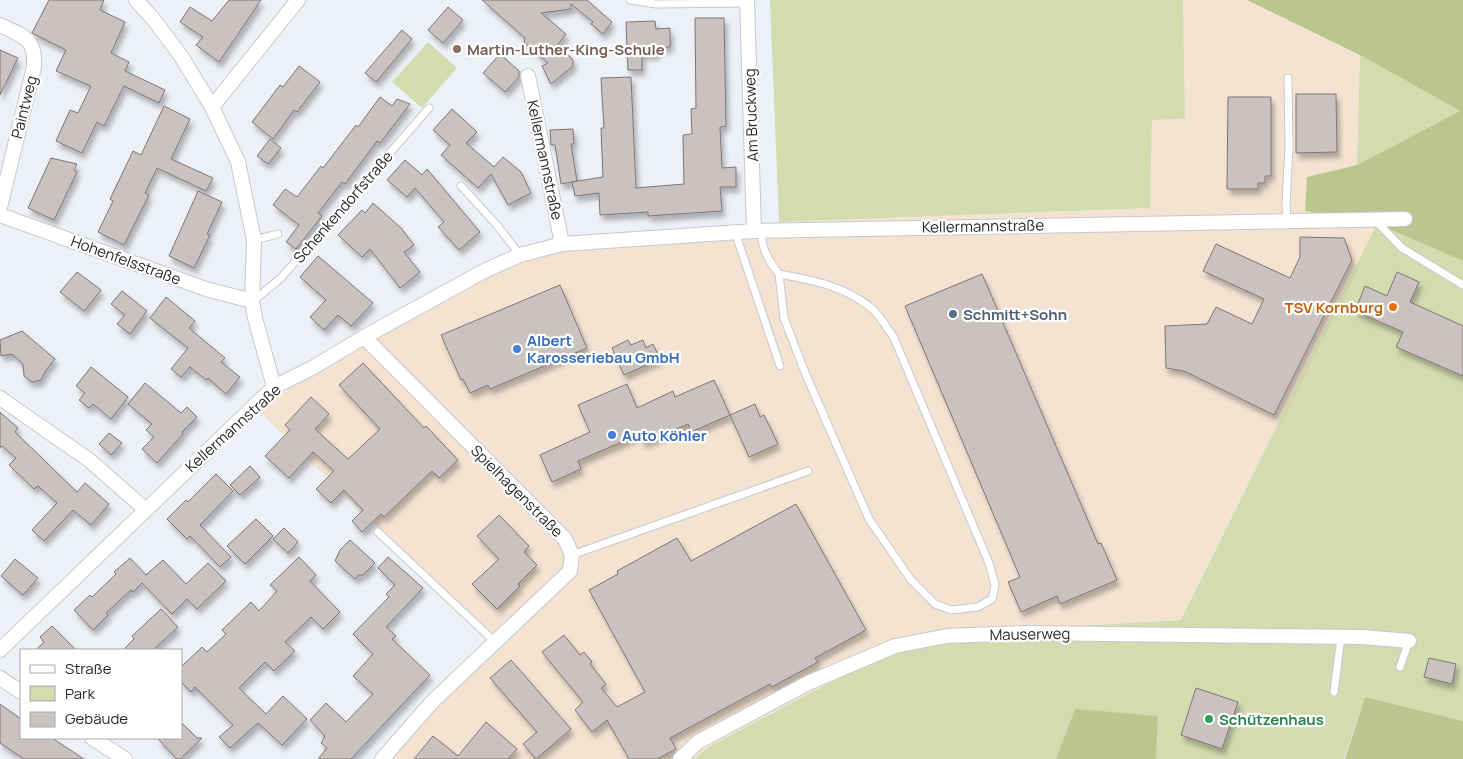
<svg xmlns="http://www.w3.org/2000/svg" width="1463" height="759" font-family="Manrope,sans-serif">
	<style>
		.industrial { fill: #f4e3d1 }
		.green { fill: #d2dcaf }
		.forest { fill: #bac68d }
		.building { fill: #cac2c0; stroke: #7e7674; filter: url(#shadow) }
		.lines { fill: none; stroke-linecap: round; stroke-linejoin: round }
		.service-casing { stroke: #c6c8cf; stroke-width: 9 }
		.minor-casing { stroke: #c6c8cf; stroke-width: 16 }
		.service { stroke: #fff; stroke-width: 7 }
		.minor { stroke: #fff; stroke-width: 14 }
		.education-dot { fill: #8d6e63; stroke: #fff; stroke-width: 2 }
		.food-dot { fill: #e8710a; stroke: #fff; stroke-width: 2 }
		.service-dot { fill: #5c6f8a; stroke: #fff; stroke-width: 2 }
		.shop-dot { fill: #3f7fe0; stroke: #fff; stroke-width: 2 }
		.leisure-dot { fill: #2e9e5b; stroke: #fff; stroke-width: 2 }
		.labels { text-anchor: middle; dominant-baseline: central; stroke-width: 4.5; stroke-linejoin: round; paint-order: stroke }
		.education-label { font-size: 15px; font-weight: bold; fill: #785e54; stroke: #fff; text-anchor: start }
		.street-label { font-size: 15px; fill: #28282b; stroke: #fff }
		.food-label { font-size: 15px; font-weight: bold; fill: #c56008; stroke: #fff; text-anchor: end }
		.service-label { font-size: 15px; font-weight: bold; fill: #4e5e75; stroke: #fff; text-anchor: start }
		.shop-label { font-size: 15px; font-weight: bold; fill: #366cbe; stroke: #fff; text-anchor: start }
		.leisure-label { font-size: 15px; font-weight: bold; fill: #27864d; stroke: #fff; text-anchor: start }
	</style>
	<defs>
		<filter id="shadow"><feDropShadow dx="3" dy="5.5" stdDeviation="2.5" flood-color="#0004"/></filter>
	</defs>
	<rect width="100%" height="100%" fill="#eef0f7"/>
	<path class="industrial" d="M1183 0H1247L1360 55 1357 165 1307 177 1305 211 1377 224 1181 620 919 635 707 748 694 759H386L494 642 257 409 484 266 557 237 779 222 1150 208 1152 120 1185 119Z"/>
	<path class="green" d="M770 0H1183L1185 119 1152 120 1150 208 779 222Z
		M428 42 457 68 422 108 392 82Z
		M1360 55 1460 111 1357 165Z
		M1377 224 1463 261V721L1365 697 1344 759H1156L1075 709 1056 759H694L707 748 919 635 1181 620Z"/>
	<path class="forest" d="M1247 0H1463V261L1377 224 1305 211 1307 177 1357 165 1460 111 1360 55Z
		M1365 697 1463 721V759H1345Z
		M1075 709 1158 716 1156 759H1056Z"/>
	<path class="building" d="M49 0H104L100 10 125 22 111 53 129 62 125 71 165 90 159 103 124 86 104 126 97 122 82 153 56 141 70 110 78 113 91 86 56 71 66 50 32 33Z
		M229 0H261L219 62 196 45 203 37 180 22 190 7 212 21Z
		M482 0H587L612 22 603 34 591 24 593 22 571 4V9L541 13 566 34 558 44 573 60V66L551 84 542 66 548 63 524 42 525 38Z
		M448 7 463 20 443 43 428 30Z
		M695 18H724L726 126 720 127 722 168 736 167V187H720L722 211 648 216V212L600 215 599 193 575 196 572 182 603 177 601 128H604L601 78 631 77 636 188 684 184 683 135 692 134 691 109 696 108Z
		M655 21 656 29 670 28V47L657 48V54H642V70H628L626 22Z
		M402 30 412 39 376 82 365 73Z
		M0 50 18 58 0 95Z
		M500 54 519 71V77L505 92 483 73Z
		M299 66 320 82 297 112 294 110 273 139 252 122 280 85 283 87Z
		M1296 94H1336L1337 152 1296 153Z
		M380 97 392 106 397 99 410 104 380 143 377 141 345 184 342 182 318 213 322 216 296 249 286 242 299 225 273 205 285 189 297 197 321 166 323 168 356 125 358 127Z
		M1228 97H1271V176H1265V183H1258V189H1227Z
		M164 106 190 119 171 159 213 178 206 191 157 168 145 193 149 195 124 245 98 232 113 201 110 199 133 151 141 155Z
		M452 109 477 132 466 143 494 167 503 157 521 172 531 193 508 205 491 174 478 188 441 155 450 145 433 130Z
		M573 129 574 144H571L577 181 561 184 555 145H551L550 130Z
		M270 139 281 148 268 164 257 156Z
		M51 158 77 164 74 170 77 172 54 220 28 208Z
		M405 160 422 175 427 169 480 232 459 250 438 227 444 222 415 188 407 197 387 180Z
		M198 191 222 202 207 234 210 235 194 268 169 256Z
		M373 203 401 228 414 245 404 252 420 272 400 288 370 249 362 257 338 235 362 210 365 213Z
		M1300 237 1344 238 1352 260 1274 415 1184 371 1166 368 1165 326 1207 324 1216 307 1252 324 1264 299 1203 271 1216 244 1290 278 1300 257Z
		M318 256 373 303 351 326 338 315 324 330 310 317 326 300 300 277Z
		M77 272 101 290 84 311 60 292Z
		M1397 272 1419 282 1410 302 1463 326V376L1396 347 1403 332 1355 311 1365 286 1387 296Z
		M982 274 1098 544 1101 543 1117 580 1060 604 1057 596 1021 612 1008 582 1020 577 905 306Z
		M560 285 587 348 490 389 488 385 470 393 463 379 461 380 441 335Z
		M122 291 147 311 130 334 117 324 125 315 111 304Z
		M166 297 195 321 189 328 225 358 221 362 240 377 226 394 208 378 206 380 190 367 181 377 171 369 188 348 150 318Z
		M22 331 55 359 46 370 41 380 32 382 24 376 23 364 12 354 1 356 0 340Z
		M628 340 631 345 643 340 646 348 653 344 660 359 624 375 612 348Z
		M363 363 424 428 426 426 458 460 439 478 432 471 384 517 381 514 362 532 352 521 363 510 344 490 331 503 316 489 334 471 313 452 289 478 265 456 290 430 285 425 311 397 329 414 315 429 348 459 380 429 339 385Z
		M91 367 128 397 111 419 93 404 89 408 79 400 85 393 76 386Z
		M714 380 730 415 691 432 688 424 644 443 640 434 578 461 581 469 552 482 540 455 590 432 578 405 627 384 637 408 673 391 675 397Z
		M145 383 181 413 187 407 197 417 182 432 183 434 157 463 142 449 154 437 146 430 152 424 128 404Z
		M755 404 760 417 764 415 778 444 749 457 730 415Z
		M0 412 18 428 15 432 77 492 85 483 109 504 91 525 73 510 44 541 32 530 57 503 38 486 34 489 9 465 16 458 2 446 0 448Z
		M109 433 122 443 111 455 99 444Z
		M250 466 260 477 240 495 230 485Z
		M216 474 233 491 200 525 231 557 220 567 190 536 187 539 167 519 186 500 188 502Z
		M796 504 866 630 815 658 818 662 772 687 770 684 670 738 676 749 657 759H629L607 720 592 732 575 710 583 702 542 652 564 635 580 655 584 652 592 662 590 664 606 684 601 688 617 707 645 692 589 590 618 574 617 571 677 538 691 561Z
		M499 515 529 546 524 552 537 565 518 584 520 586 497 609 472 584 499 559 477 536Z
		M256 519 273 536 245 564 227 546Z
		M284 528 298 542 288 553 273 539Z
		M350 540 375 563 363 575H359L355 579 335 561 340 550Z
		M299 557 316 575 310 581 340 612 323 629 311 617 285 642 295 651 274 671 265 662 239 688 266 714 283 696 307 719 282 745 258 723 230 748 219 737 233 725 195 687 191 692 181 682V667L202 647 207 652 226 634 222 630 251 602 259 611 277 591 270 585Z
		M388 557 423 588 386 627 396 636 392 639 430 675 351 759H318L327 748 321 743 325 736 310 720 326 703 346 722 373 694 353 676 373 654 353 634 389 597 386 594 395 585 378 568Z
		M130 558 146 575 163 560 186 584 208 563 226 581 197 609 187 599 172 614 142 583 133 592 131 590 119 601 106 613 108 615 93 630 74 610 90 595 92 597 116 574 114 572Z
		M15 559 38 578 23 595 1 576Z
		M161 609 178 627 153 650H123L134 639 132 636Z
		M52 626 76 650H36L44 642 40 637Z
		M1429 658 1456 664 1452 684 1424 677Z
		M511 660 571 729 536 759 523 744 537 732 490 678Z
		M1196 688 1238 702 1222 749 1181 735Z
		M0 704 21 719V738H52L84 759H24L0 743Z
		M181 722 197 738H202L180 759H177L157 738H181Z
		M486 722 517 749 508 759H414L433 736 458 756Z"/>
	<g class="lines">
		<g class="service-casing">
			<path id="service" d="M630 0 656 4 747 3
				M461 186 496 224 520 255
				M1375 220 1402 248 1463 285
				M1287 221 1286 204 1289 147 1288 78
				M761 231C762 249 768 260 779 274 812 280 844 286 870 307 880 315 887 328 894 338L989 563 995 585 992 599 978 607 951 610 935 604 911 580 869 519 806 375 784 318 779 274
				M735 232 780 366
				M254 240 278 234
				M253 301 281 278 429 108
				M378 532 495 642
				M572 555 808 471
				M1400 667 1409 641
				M1334 692 1341 637"/>
		</g>
		<g class="minor-casing">
			<path id="minor" d="M136 0 154 20 181 56 212 107 238 162 254 240 252 301 255 318 274 387
				M747 0 754 231
				M0 25C23 36 36 38 34 67L0 207
				M528 76 562 244
				M212 107 298 0
				M0 215 206 289 252 301
				M364 337 565 539 572 555 570 571 432 702 382 759
				M0 398 89 460 145 509
				M0 650 274 387 312 368 364 337 486 270 520 255 562 244 754 231 1405 219
				M0 678 21 692
				M92 738 125 759
				M680 759 698 742 808 683 895 646 947 636 1026 633 1363 637 1409 641"/>
		</g>
		<use href="#service" class="service"/>
		<use href="#minor" class="minor"/>
	</g>
	<circle class="education-dot" cx="457" cy="49" r="5"/>
	<circle class="food-dot" cx="1393" cy="307" r="5"/>
	<circle class="service-dot" cx="953" cy="314" r="5"/>
	<g class="shop-dot">
		<circle cx="517" cy="349" r="5"/>
		<circle cx="612" cy="435" r="5"/>
	</g>
	<circle class="leisure-dot" cx="1209" cy="719" r="5"/>
	<g class="labels">
		<g class="education-label">
			<text x="467" y="49">Martin-Luther-King-Schule</text>
		</g>
		<g class="street-label">
			<text transform="translate(24 107) rotate(-76)">Paintweg</text>
			<text transform="translate(751 115) rotate(-92)">Am Bruckweg</text>
			<text transform="translate(545 160) rotate(78)">Kellermannstraße</text>
			<text transform="translate(343 207) rotate(-49)">Schenkendorfstraße</text>
			<text transform="translate(983 226) rotate(-1)">Kellermannstraße</text>
			<text transform="translate(126 260) rotate(20)">Hohenfelsstraße</text>
			<text transform="translate(233 428) rotate(-42)">Kellermannstraße</text>
			<text transform="translate(517 491) rotate(45)">Spielhagenstraße</text>
			<text transform="translate(1030 634) rotate(-1)">Mauserweg</text>
		</g>
		<g class="food-label">
			<text x="1383" y="307">TSV Kornburg</text>
		</g>
		<g class="service-label">
			<text x="963" y="314">Schmitt+Sohn</text>
		</g>
		<g class="shop-label">
			<text x="527" y="340">Albert<tspan x="527" dy="17">Karosseriebau GmbH</tspan></text>
			<text x="622" y="435">Auto Köhler</text>
		</g>
		<g class="leisure-label">
			<text x="1219" y="719">Schützenhaus</text>
		</g>
	</g>
	<rect x="20" y="649" width="162" height="90" fill="#ffffff" stroke="#a9a9aa"/>
	<rect x="30" y="665" width="25" height="8" fill="#ffffff" stroke="#a9a9aa"/>
	<text x="65" y="674" font-size="15" fill="#28282b">Straße</text>
	<rect x="30" y="686" width="25" height="15" fill="#d2dcaf" stroke="#a9a9aa"/>
	<text x="65" y="699" font-size="15" fill="#28282b">Park</text>
	<rect x="30" y="712" width="25" height="15" fill="#cac2c0" stroke="#a9a9aa"/>
	<text x="65" y="724" font-size="15" fill="#28282b">Gebäude</text>
</svg>
